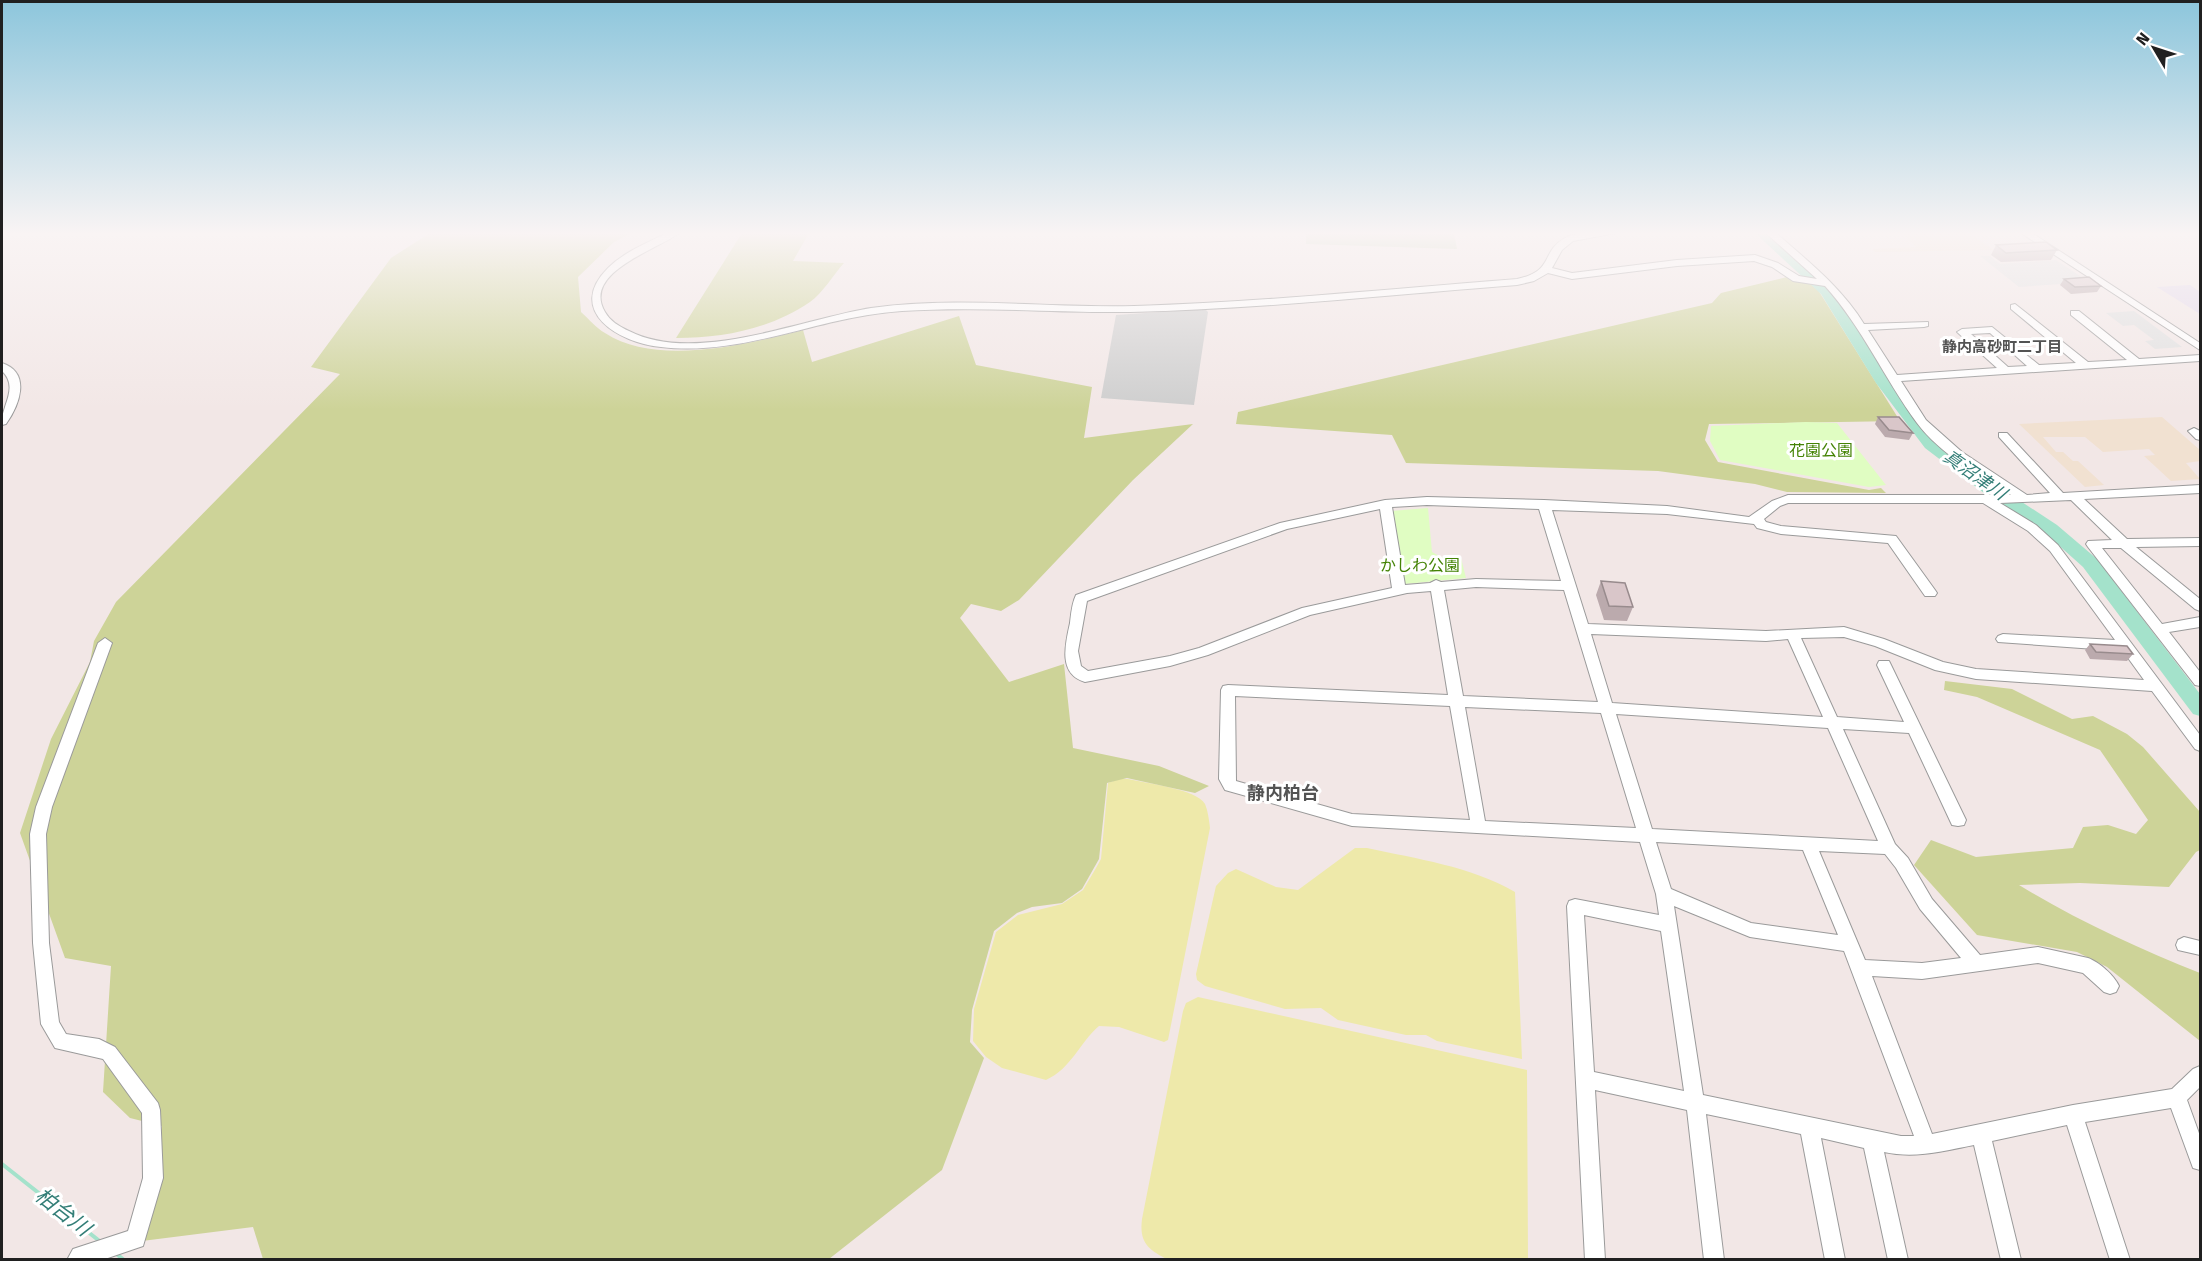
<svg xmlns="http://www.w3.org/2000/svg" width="2202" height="1261" font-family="'Fira Sans','Noto Sans JP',sans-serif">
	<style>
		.industrial { fill: #e3d8eb }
		.religious { fill: #cecece }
		.farmland { fill: #f1e1d1 }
		.grass { fill: #eee9aa }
		.forest { fill: #cdd398 }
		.cemetery { fill: #b7cca6 }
		.park { fill: #e0fdc2 }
		.parking { fill: #e0e0e0 }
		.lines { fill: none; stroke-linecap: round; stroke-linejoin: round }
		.stream { stroke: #a4e2cb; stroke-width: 4 }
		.river { fill: #a4e2cb; fill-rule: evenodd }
		.minor-casing { stroke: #9a9a9a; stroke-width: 2 }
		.minor { fill: #fff; fill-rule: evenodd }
		.wall { fill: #bbaaad }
		.building { fill: #d9c6c9; stroke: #988b8d; stroke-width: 1.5 }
		.labels { text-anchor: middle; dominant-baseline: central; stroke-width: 6; stroke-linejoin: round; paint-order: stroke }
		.far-neighbourhood-label { font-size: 15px; font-weight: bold; fill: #535353; stroke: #fff }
		.park-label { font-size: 16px; fill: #448305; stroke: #fff }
		.water-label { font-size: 18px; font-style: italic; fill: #337e77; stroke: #fff }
		.neighbourhood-label { font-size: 18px; font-weight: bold; fill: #535353; stroke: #fff }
		.near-water-label { font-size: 21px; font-style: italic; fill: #337e77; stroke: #fff }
	</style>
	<rect width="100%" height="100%" fill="#f2e7e6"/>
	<path class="industrial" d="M2190 285 2200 292V314L2157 287Z"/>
	<path class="religious" d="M1205 309 1208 312 1194 405 1101 398 1116 315Z"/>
	<path class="farmland" d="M1902 233H1969L1994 250 1875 252 1872 249 1916 247Z
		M2162 417 2200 450V461L2186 463 2200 479 2171 481 2144 456 2155 455 2149 449 2103 452 2085 437H2043L2056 452H2063L2073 461H2078L2104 485 2085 487 2019 424Z"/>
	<path class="grass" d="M1119 779H1128C1144 783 1197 789 1205 804 1208 811 1209 820 1210 828L1168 1040 1164 1042 1119 1027 1099 1026C1079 1043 1072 1068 1046 1080L1002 1068 986 1057 973 1041 974 1009 996 932 1018 915 1062 904 1083 890 1096 868 1101 859 1108 783Z
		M1355 848H1367C1417 859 1470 866 1515 892L1522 1059 1437 1041 1426 1035H1406L1338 1020 1321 1008 1285 1009 1205 986 1197 980 1196 974 1216 886 1228 873 1236 869 1276 887 1298 890Z
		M1198 997 1527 1070 1528 1259 1169 1260C1148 1250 1139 1242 1142 1219L1183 1011 1186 1003Z"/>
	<path class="forest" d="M430 233H632L614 242 578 277 581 312C589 319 596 328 605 333 656 367 748 344 803 330L812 362 959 316 976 365 1092 387 1084 438 1193 424 1133 480 1019 600 1001 611 971 604 960 618 1009 682 1064 664 1073 748 1159 766 1209 786 1195 793 1127 778 1107 783 1099 859 1082 889 1062 903 1032 907 1017 913 994 931 972 1010 970 1042 984 1058 942 1170 829 1259H263L253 1227 142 1241 162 1126 130 1118 103 1092 111 966 65 958 20 833 51 739 90 662 94 641 116 602 340 374 311 367 391 258Z
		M742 233H809L793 261 844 263C833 275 823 293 810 302 770 329 724 338 676 338Z
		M1787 277 1815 285 1900 421 1709 424 1705 440 1718 462 1869 490 1881 488 1886 493 1787 492 1755 484 1658 471 1406 463 1392 435 1236 424 1238 412 1712 303 1721 293Z
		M1945 681 2012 689 2072 719 2093 716 2127 734 2143 747 2200 812V850L2196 852 2169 887 2080 883 2019 885C2076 920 2139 949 2200 973V1041L2107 967 2077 952 1977 935 1914 865 1931 840 1976 857 2073 848 2083 827 2108 825 2136 834 2148 820 2100 750 1977 697 1944 690Z"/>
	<path class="cemetery" d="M1306 233H1454L1457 249 1306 244Z"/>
	<path class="park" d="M1806 422 1837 423 1886 485 1869 487 1720 460 1710 441 1711 426Z
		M1428 508 1432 552 1441 557 1461 558 1466 578 1405 584 1391 511Z"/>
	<path class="parking" d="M1980 256H1990L2000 264 2056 260 2089 282 2019 287Z
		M2134 311 2182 347 2155 349 2145 341 2154 340 2134 325 2123 326 2106 313Z"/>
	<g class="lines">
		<path class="stream" d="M2 1164 102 1243
			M114 1252 124 1260"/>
		<path class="river" d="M1755 233H1769L1831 288 1890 381 1937 440 1996 485 2057 525 2097 559 2200 694V716L2193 714 2083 567 2045 533 1984 493 1925 448 1876 383 1821 294Z"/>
		<g class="minor-casing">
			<path id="minor" d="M667 233H679C659 249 581 272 605 312 610 321 620 327 629 331 695 365 802 319 871 308 958 296 1047 308 1134 306 1262 302 1389 289 1517 279 1555 271 1540 252 1565 238 1580 230 1600 233 1616 233L1573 241 1562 250 1552 268 1572 273 1677 260 1755 255 1778 263 1799 276 1817 279 1766 233H1776C1809 262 1841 287 1864 324L1928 322V326L1924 327 1868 330 1897 375 1997 368 1957 332 1962 329 1992 327 2039 365 2076 363 2011 309V305L2015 304 2088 362 2127 360 2071 315V311H2079L2139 359 2200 355V361L1901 381 1926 420 1962 452 2027 495 2050 493 1999 437V433H2007L2063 493 2200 485V493L2084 499 2127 539 2200 538V546L2136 547 2200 599V611L2195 609 2121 548H2102L2162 624 2200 617V627L2169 632 2200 672V686L2195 685 2088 547 2086 544 2088 541 2112 540 2071 500 2000 503 2036 525 2058 545 2200 735V751L2195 749 2152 691 1976 679 1935 670 1875 646 1844 637 1801 638 1837 717 1904 722 1877 665 1879 661H1889L1891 665 1966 820 1964 825 1958 826 1952 825 1909 733 1843 729 1895 844 1908 858 1932 899 1980 955 2038 947 2088 958C2099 962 2114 975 2119 986L2116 992 2110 994 2104 992 2083 973 2038 963 1922 979 1872 976 1932 1134 2073 1105 2172 1089 2193 1069 2200 1066V1087L2187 1100 2200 1136V1170L2193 1168 2171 1108 2085 1122 2130 1260H2110L2067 1125 1992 1141 2021 1260H2001L1974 1145C1943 1151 1915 1159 1884 1152L1908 1260H1888L1864 1148 1821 1138 1845 1260H1825L1801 1134 1706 1114 1724 1260H1704L1687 1110 1595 1090 1605 1260H1585L1567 906 1569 901 1575 899 1659 915 1656 894 1640 842 1352 826 1225 790 1219 779 1221 690 1223 686 1228 685 1448 695 1431 591 1407 593 1310 615 1208 655 1170 666 1085 682C1058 674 1065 645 1070 623 1071 614 1072 603 1076 595L1280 523 1385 500 1427 497 1544 500 1667 506 1749 517 1772 501 1788 495H2011C1979 475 1940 454 1917 423 1884 378 1862 327 1825 286L1793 281 1772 267 1754 261 1677 266 1572 279 1548 273 1534 281 1517 285C1388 295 1259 309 1130 312 1054 313 978 306 902 311 820 316 743 357 661 347 619 343 565 311 608 268 624 252 647 243 667 233ZM1990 333 2027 366 2008 367 1971 334ZM1788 503H1983L2028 531 2050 551 2115 640 2003 634 1998 636 1996 639 1998 642 2123 651 2144 680 1976 669 1943 662 1884 639 1844 627 1766 631 1588 624 1552 510 1667 514 1754 524 1757 528 1781 534 1888 543 1925 596H1935L1937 593 1935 590 1896 536 1781 526 1766 522 1764 519 1780 506ZM1427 505 1539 509 1561 581 1476 579 1441 582 1436 580 1430 583 1405 585 1392 507ZM1380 509 1392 588 1302 608 1199 648 1170 656 1088 671 1081 666 1078 651 1087 601 1287 529ZM1476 587 1564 590 1598 702 1463 696 1444 590ZM1591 634 1766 641 1788 639 1823 717 1612 703ZM1235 696 1450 706 1470 820 1352 814 1236 781ZM1465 707 1601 713 1636 828 1485 821ZM1616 714 1828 728 1878 841 1652 829ZM1656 842 1803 850 1838 935 1751 923 1671 889ZM1819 851 1885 854 1896 868 1920 909 1961 958 1922 963 1865 960ZM1674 906 1750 937 1844 951 1914 1136H1901L1703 1095ZM1584 915 1661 931 1684 1091 1594 1072Z
				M2021 233H2032L2200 343V350Z
				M2 363C32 373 19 406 6 424L2 425C0 407 20 388 2 371Z
				M2194 428 2200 431V440L2196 439 2188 431Z
				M105 638 112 643 52 807 46 834 49 943 59 1022 66 1034 99 1039 115 1047 158 1103 160 1110 163 1178 143 1246 102 1260H67L73 1249 128 1231 143 1178 142 1113 103 1059 55 1048 41 1024 33 943 30 834 36 807 98 643Z
				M2184 937 2200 941V955L2178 950 2176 945 2178 940Z"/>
		</g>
		<use href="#minor" class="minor"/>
	</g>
	<path class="wall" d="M1996 245 2057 250 2051 260 2001 262 1991 255Z
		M2064 279 2101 286 2097 292 2071 294 2060 285Z
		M1878 417 1913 433 1909 440 1885 437 1875 424Z
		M1601 581 1633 607 1627 621 1604 620 1596 595Z
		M2090 644 2133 654 2127 661 2090 659 2085 650Z"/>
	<path class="building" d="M2046 242 2057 250 2006 253 1996 245Z
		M2089 277 2101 286 2075 287 2064 279Z
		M1878 417H1899L1913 433 1889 430Z
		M1601 581 1625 583 1633 607 1609 606Z
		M2090 644 2127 646 2133 654 2096 652Z"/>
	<linearGradient id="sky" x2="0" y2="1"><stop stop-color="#8dc6dc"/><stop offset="0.57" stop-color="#f9f4f4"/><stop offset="1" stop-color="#f9f4f4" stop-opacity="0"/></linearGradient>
	<rect width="2202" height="410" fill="url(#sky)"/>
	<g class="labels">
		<g class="far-neighbourhood-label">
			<text x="2002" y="347">静内高砂町二丁目</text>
		</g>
		<g class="park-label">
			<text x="1821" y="450">花園公園</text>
			<text x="1420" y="565">かしわ公園</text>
		</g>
		<g class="water-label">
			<text transform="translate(1975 475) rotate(35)">真沼津川</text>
		</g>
		<g class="neighbourhood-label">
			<text x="1283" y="793">静内柏台</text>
		</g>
		<g class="near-water-label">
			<text transform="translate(63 1212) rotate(38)">柏台川</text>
		</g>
	</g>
	<rect width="2202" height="1261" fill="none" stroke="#202020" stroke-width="6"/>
	<g transform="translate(2154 48) rotate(309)" stroke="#ffffff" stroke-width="4.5" paint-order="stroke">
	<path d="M0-4.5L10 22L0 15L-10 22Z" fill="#202020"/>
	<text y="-9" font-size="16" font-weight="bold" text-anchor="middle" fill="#202020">N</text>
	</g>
</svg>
